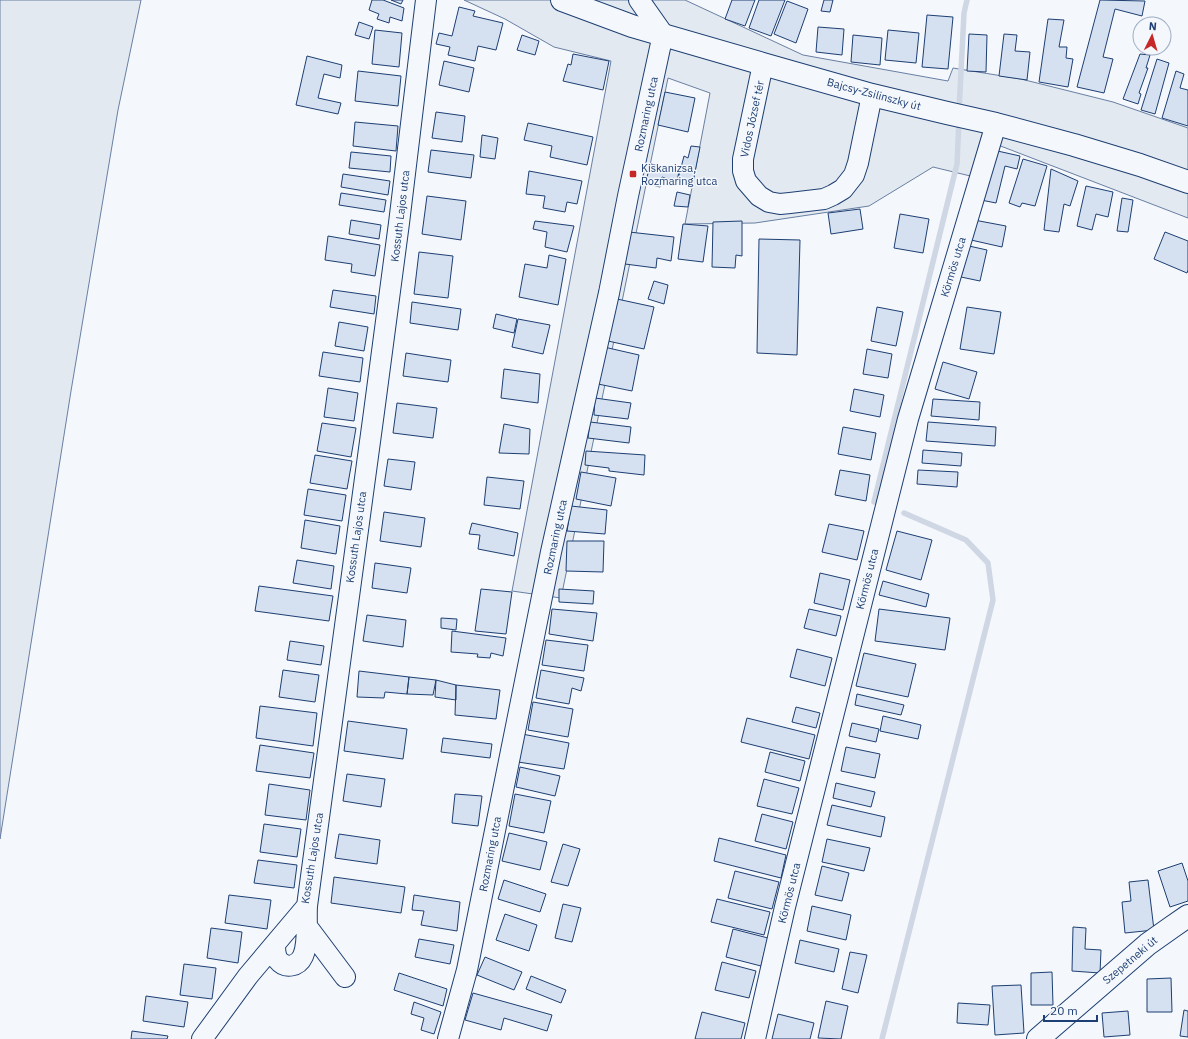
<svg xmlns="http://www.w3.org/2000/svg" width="1188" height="1039" font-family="'IBM Plex Sans',sans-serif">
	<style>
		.green { fill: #e3e9f0; stroke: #687fa3 }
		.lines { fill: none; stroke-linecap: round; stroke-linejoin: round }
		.stream { stroke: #cfd7e4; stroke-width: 5.5 }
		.building { fill: #d5e0f0; stroke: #1d3f73 }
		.minor-casing { stroke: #1d3f73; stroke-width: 22 }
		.major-casing { stroke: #1d3f73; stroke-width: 24 }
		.minor { stroke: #f4f7fb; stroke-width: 20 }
		.major { stroke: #f4f7fb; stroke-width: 22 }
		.poi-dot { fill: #c62828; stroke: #f4f7fb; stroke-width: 1.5 }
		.labels { text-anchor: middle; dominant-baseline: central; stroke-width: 3; stroke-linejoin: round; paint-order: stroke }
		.street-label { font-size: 11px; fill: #1d3f73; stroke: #f4f7fb }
		.poi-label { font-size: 11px; fill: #1d3f73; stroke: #f4f7fb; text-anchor: start }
	</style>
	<rect width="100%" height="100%" fill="#f4f7fb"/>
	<path class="green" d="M0 0H141L118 110 71 391 0 839Z
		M464 0H685L803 55 948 81 953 68 1021 79 1113 102 1188 128V218L998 145 987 180 933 167 869 206 755 223 685 224 710 93 668 78 561 598 512 591 611 61 554 47 505 19Z"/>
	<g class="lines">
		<path class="stream" d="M959 111 964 13 967 0
			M874 502 957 164 959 120
			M882 1039 993 600 988 563 966 540 904 513"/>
	</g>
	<path class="building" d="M372 0H383L404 8 402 21 390 17 389 23 377 19 379 14 369 10Z
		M391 0H403L401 4Z
		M732 0H755L745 26 725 19Z
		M759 0H785L771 36 749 28Z
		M824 0H833L830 12 821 11Z
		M1100 0 1145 1 1142 16 1115 9 1103 57 1113 59 1104 93 1077 87Z
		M787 1 808 9 796 43 774 34Z
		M459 7 475 11 473 16 503 23 496 50 478 46 475 61 448 55 450 47 436 44 439 33 452 36Z
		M927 15 953 17 948 69 922 67Z
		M1048 19 1064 20 1059 47H1067L1066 58 1073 59 1068 87 1039 82Z
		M359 22 373 27 369 39 355 35Z
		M818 27 844 29 842 55 816 52Z
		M375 30 402 33 399 67 372 64Z
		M888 30 919 33 916 63 885 60Z
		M969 34 987 35 986 72 967 71Z
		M1004 34 1017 35 1015 51 1030 52 1027 80 999 76Z
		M522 35 539 41 535 55 517 50Z
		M853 35 882 38 880 65 851 62Z
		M573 54 609 61 603 90 563 81 568 64 571 65Z
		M1140 54 1150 55 1146 68H1148L1139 93 1141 94 1138 104 1123 99Z
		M307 56 342 65 340 78 324 74 318 98 341 103 338 114 296 105Z
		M1157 59 1169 63 1155 114 1141 110Z
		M444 61 474 68 469 92 439 85Z
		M358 71 401 76 398 106 355 101Z
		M1176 71 1184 74 1180 88 1188 90V126L1162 118Z
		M665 92 695 98 688 132 658 125Z
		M436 112 465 116 462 142 432 138Z
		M355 122 398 126 396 151 353 146Z
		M528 123 593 137 587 165 550 157 552 146 524 140Z
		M482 135 498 138 495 159 480 157Z
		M691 146 700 147 693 182 678 179 684 156 688 158Z
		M431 150 474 155 471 178 428 172Z
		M993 150 1020 156 1017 169 1005 166 996 203 981 200Z
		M351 152 391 156 390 172 349 168Z
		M1023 159 1047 166 1035 206 1022 203 1020 207 1009 203Z
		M651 164 679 171 677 182 662 177 660 187 645 183Z
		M1051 169 1078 181 1070 206 1064 204 1059 232 1044 230Z
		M529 171 582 181 577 204 567 202 565 212 543 208 545 196 526 194Z
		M343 174 390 181 388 195 341 187Z
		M1086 186 1113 192 1108 217 1096 214 1092 230 1077 226Z
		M677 192 690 195 688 207 674 206Z
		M341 193 386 200 384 212 339 205Z
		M427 196 466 201 461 240 422 234Z
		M1122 198 1133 200 1128 232 1117 231Z
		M860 209 863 229 831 234 828 213Z
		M900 214 929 219 923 253 894 248Z
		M351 220 381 225 379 239 349 234Z
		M974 220 1006 226 1002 247 971 240Z
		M535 221 574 226 567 252 545 247 547 232 533 229Z
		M742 221V256L736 255 735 268 712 267 713 222Z
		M683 224 708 226 703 262 678 259Z
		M629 232 674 237 671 261 657 258 656 268 625 264Z
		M1165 232 1188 241V270L1187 273 1154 259Z
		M328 236 380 245 375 276 351 272 352 264 325 260Z
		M759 239 800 240 797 355 757 353Z
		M969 246 987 250 980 281 961 277Z
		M419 252 453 256 448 298 414 294Z
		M549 255 566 259 558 305 519 297 525 264 547 268Z
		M654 281 668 285 664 304 648 299Z
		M333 290 376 296 374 314 330 307Z
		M617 299 654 307 644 349 608 341Z
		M412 302 461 309 458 330 410 323Z
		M877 307 903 312 896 346 871 341Z
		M967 307 1001 312 994 354 960 349Z
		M496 314 517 319 514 333 493 328Z
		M518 319 550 325 543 354 512 347Z
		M339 322 368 327 364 351 335 346Z
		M604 347 639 355 632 391 598 384Z
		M867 349 892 354 888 378 863 374Z
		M323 352 363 358 360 382 319 376Z
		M406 353 451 360 448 382 403 376Z
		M943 362 977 372 969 399 935 389Z
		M504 369 540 374 538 403 501 398Z
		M328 388 358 393 354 421 324 417Z
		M854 389 884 395 880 417 850 411Z
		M595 398 631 403 628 419 594 415Z
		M933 399 980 402 979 420 931 416Z
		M397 403 437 408 433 438 393 433Z
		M590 422 631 427 629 443 588 438Z
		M928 422 996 427 995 446 926 441Z
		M322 423 356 428 351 457 317 451Z
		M504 424 530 429 529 454 499 453Z
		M843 427 876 433 871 460 838 454Z
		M923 450 962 453 961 466 922 463Z
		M586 451 645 455 644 475 609 471V468L585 465Z
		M315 455 352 461 347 489 310 483Z
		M388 459 415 462 411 490 384 486Z
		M840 470 870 475 866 501 835 495Z
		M918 470 958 472 957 487 917 484Z
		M581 472 616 478 611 506 576 499Z
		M487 477 524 481 520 509 484 505Z
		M308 489 346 495 342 521 304 515Z
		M571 506 607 510 605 534 567 531Z
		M384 512 425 518 421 547 380 541Z
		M305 520 340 526 336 554 301 548Z
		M472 523 518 533 514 556 478 549 480 535 469 534Z
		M829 524 864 531 857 560 822 552Z
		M897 531 932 540 921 580 886 570Z
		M567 541H604L603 572 566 571Z
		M297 560 334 566 331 589 293 583Z
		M375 563 411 568 407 593 372 588Z
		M820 573 850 580 843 610 814 603Z
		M883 581 929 594 926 607 879 595Z
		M259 586 333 596 329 621 255 611Z
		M481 589 512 592 506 634 475 631Z
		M559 589 594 591 593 604 559 602Z
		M552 609 597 613 593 641 549 634Z
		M809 609 841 616 836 636 804 628Z
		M879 609 950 618 945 650 875 641Z
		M367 615 406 620 403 647 363 641Z
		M441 618 457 619 456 630 441 628Z
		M452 631 506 638 503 656 491 653 490 658 477 657 478 654 451 652Z
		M546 640 588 645 584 671 542 665Z
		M290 641 324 646 321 665 287 660Z
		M797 649 832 658 825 686 790 677Z
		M864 653 916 664 908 697 856 686Z
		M283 670 319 675 315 702 279 697Z
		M541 670 584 678 581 691 572 688 569 704 536 698Z
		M359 671 409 677 407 694 385 692 384 698 357 697Z
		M409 677 436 680 433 695 407 694Z
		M436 680 456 685V700L435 697Z
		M456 685 500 690 496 719 455 715Z
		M857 694 904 705 901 715 855 705Z
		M533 702 573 709 568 737 528 730Z
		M260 706 317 713 313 746 256 738Z
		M796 707 820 713 816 728 792 722Z
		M883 716 921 725 918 739 880 731Z
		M747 718 815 735 809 759 741 742Z
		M348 721 407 729 403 759 344 751Z
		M852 723 879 729 876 742 849 736Z
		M522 734 569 743 564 769 518 762Z
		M443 738 492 744 490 758 441 752Z
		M260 745 314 753 310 778 256 771Z
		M846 747 880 754 875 778 841 771Z
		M770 752 805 761 800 781 765 772Z
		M520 767 560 776 555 796 516 787Z
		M347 774 385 779 381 807 343 801Z
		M764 779 799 788 792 814 757 806Z
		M836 783 875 792 871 807 833 798Z
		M269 784 310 790 306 820 265 815Z
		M455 794 482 796 478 826 452 823Z
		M515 794 551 801 544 833 509 826Z
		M832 805 885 817 881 837 827 825Z
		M762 814 793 822 786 849 755 841Z
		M264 824 301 829 297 857 260 852Z
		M509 833 547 842 540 870 502 861Z
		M339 834 380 840 377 864 335 858Z
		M719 838 786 855 781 878 714 861Z
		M827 839 870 848 864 871 822 862Z
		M563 844 580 849 568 886 551 882Z
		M258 860 297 865 294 888 254 883Z
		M1182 863 1188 881V901L1170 907 1158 871Z
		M822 866 849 873 842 901 815 895Z
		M735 871 779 882 772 909 728 898Z
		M334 877 405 887 401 913 331 903Z
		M504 880 546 894 540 912 498 899Z
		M1148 880 1154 930 1125 933 1122 902 1131 901 1129 882Z
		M229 895 271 900 267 929 225 923Z
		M414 895 460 902 457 931 421 925 424 911 412 910Z
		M717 899 770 912 764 935 711 922Z
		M563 904 581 908 572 942 555 938Z
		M812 906 851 915 846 940 807 931Z
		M505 914 537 925 529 951 496 940Z
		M1073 927 1086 928 1085 949 1101 950 1100 973 1072 971Z
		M211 928 242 932 238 963 207 958Z
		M733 929 768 938 761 966 726 957Z
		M419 939 454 945 450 964 415 957Z
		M800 940 839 949 834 972 795 963Z
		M850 952 867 955 858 993 842 989Z
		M485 957 522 972 514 990 477 975Z
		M722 962 756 971 749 998 715 990Z
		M184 964 216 968 212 999 180 995Z
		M1052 972 1053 1005H1031V973Z
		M399 973 447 989 443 1006 394 990Z
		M531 976 566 990 561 1003 526 989Z
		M1171 978 1172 1012H1147V979Z
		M1021 985 1024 1033 995 1035 992 986Z
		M473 993 552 1015 547 1031 504 1018 501 1030 465 1020Z
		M146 996 188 1002 184 1027 143 1021Z
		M826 1001 848 1006 841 1039 818 1038Z
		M414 1002 441 1012 434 1034 421 1030 424 1018 411 1014Z
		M958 1003 990 1005 988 1025 957 1023Z
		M1184 1010 1188 1011V1037L1180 1036Z
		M1128 1011 1130 1035 1104 1037 1102 1013Z
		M702 1012 745 1023 741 1039H695Z
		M778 1014 814 1023 810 1039H772Z
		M132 1031 168 1036 167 1039H131Z"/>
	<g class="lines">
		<g class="minor-casing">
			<path id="minor" d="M763 64 743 159V171L746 181 759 196 769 202 780 204 790 203 824 199 833 195 843 189 854 175 858 163 872 95
				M306 925 345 977
				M275 945C275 950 275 955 278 960 285 969 298 967 303 956 309 942 306 921 307 906
				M202 1039 248 976 307 906 374 412 399 223 426 0
				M448 1039 467 970 551 552 609 293 628 196 663 34 639 0
				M755 1039 785 907 908 419 996 124"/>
		</g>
		<g class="major-casing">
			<path id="major" d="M562 0 632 26 763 64 872 95 947 113 996 124 1074 145 1140 165 1188 182
				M1038 1039 1148 944 1172 927 1188 916"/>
		</g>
		<use href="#minor" class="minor"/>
		<use href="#major" class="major"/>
	</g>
	<rect class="poi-dot" x="629" y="170" width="8" height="8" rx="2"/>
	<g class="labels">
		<g class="street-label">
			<text transform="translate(874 94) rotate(15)">Bajcsy-Zsilinszky út</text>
			<text transform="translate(646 114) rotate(-78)">Rozmaring utca</text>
			<text transform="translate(752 119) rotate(-78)">Vidos József tér</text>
			<text transform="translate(400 216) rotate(-83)">Kossuth Lajos utca</text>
			<text transform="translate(953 267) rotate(-73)">Körmös utca</text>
			<text transform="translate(356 537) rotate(-82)">Kossuth Lajos utca</text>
			<text transform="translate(555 537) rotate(-78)">Rozmaring utca</text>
			<text transform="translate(867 579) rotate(-76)">Körmös utca</text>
			<text transform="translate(490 854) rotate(-79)">Rozmaring utca</text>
			<text transform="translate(312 858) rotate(-81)">Kossuth Lajos utca</text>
			<text transform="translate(789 893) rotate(-76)">Körmös utca</text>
			<text transform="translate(1130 960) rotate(-40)">Szepetneki út</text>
		</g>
		<g class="poi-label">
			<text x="641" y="168">Kiskanizsa,<tspan x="641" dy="13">Rozmaring utca</tspan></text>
		</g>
	</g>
	<g transform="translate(1152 36) rotate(5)"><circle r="19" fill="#f4f7fb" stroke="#9eadc5"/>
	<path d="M0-3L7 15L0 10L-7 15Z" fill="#c62828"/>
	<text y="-6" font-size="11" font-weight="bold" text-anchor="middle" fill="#1d3f73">N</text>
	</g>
	<path d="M1044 1015v6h53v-6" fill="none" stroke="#1d3f73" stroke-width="2"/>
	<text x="1050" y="1015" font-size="12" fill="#1d3f73" stroke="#f4f7fb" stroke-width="3" paint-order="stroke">20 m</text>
</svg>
